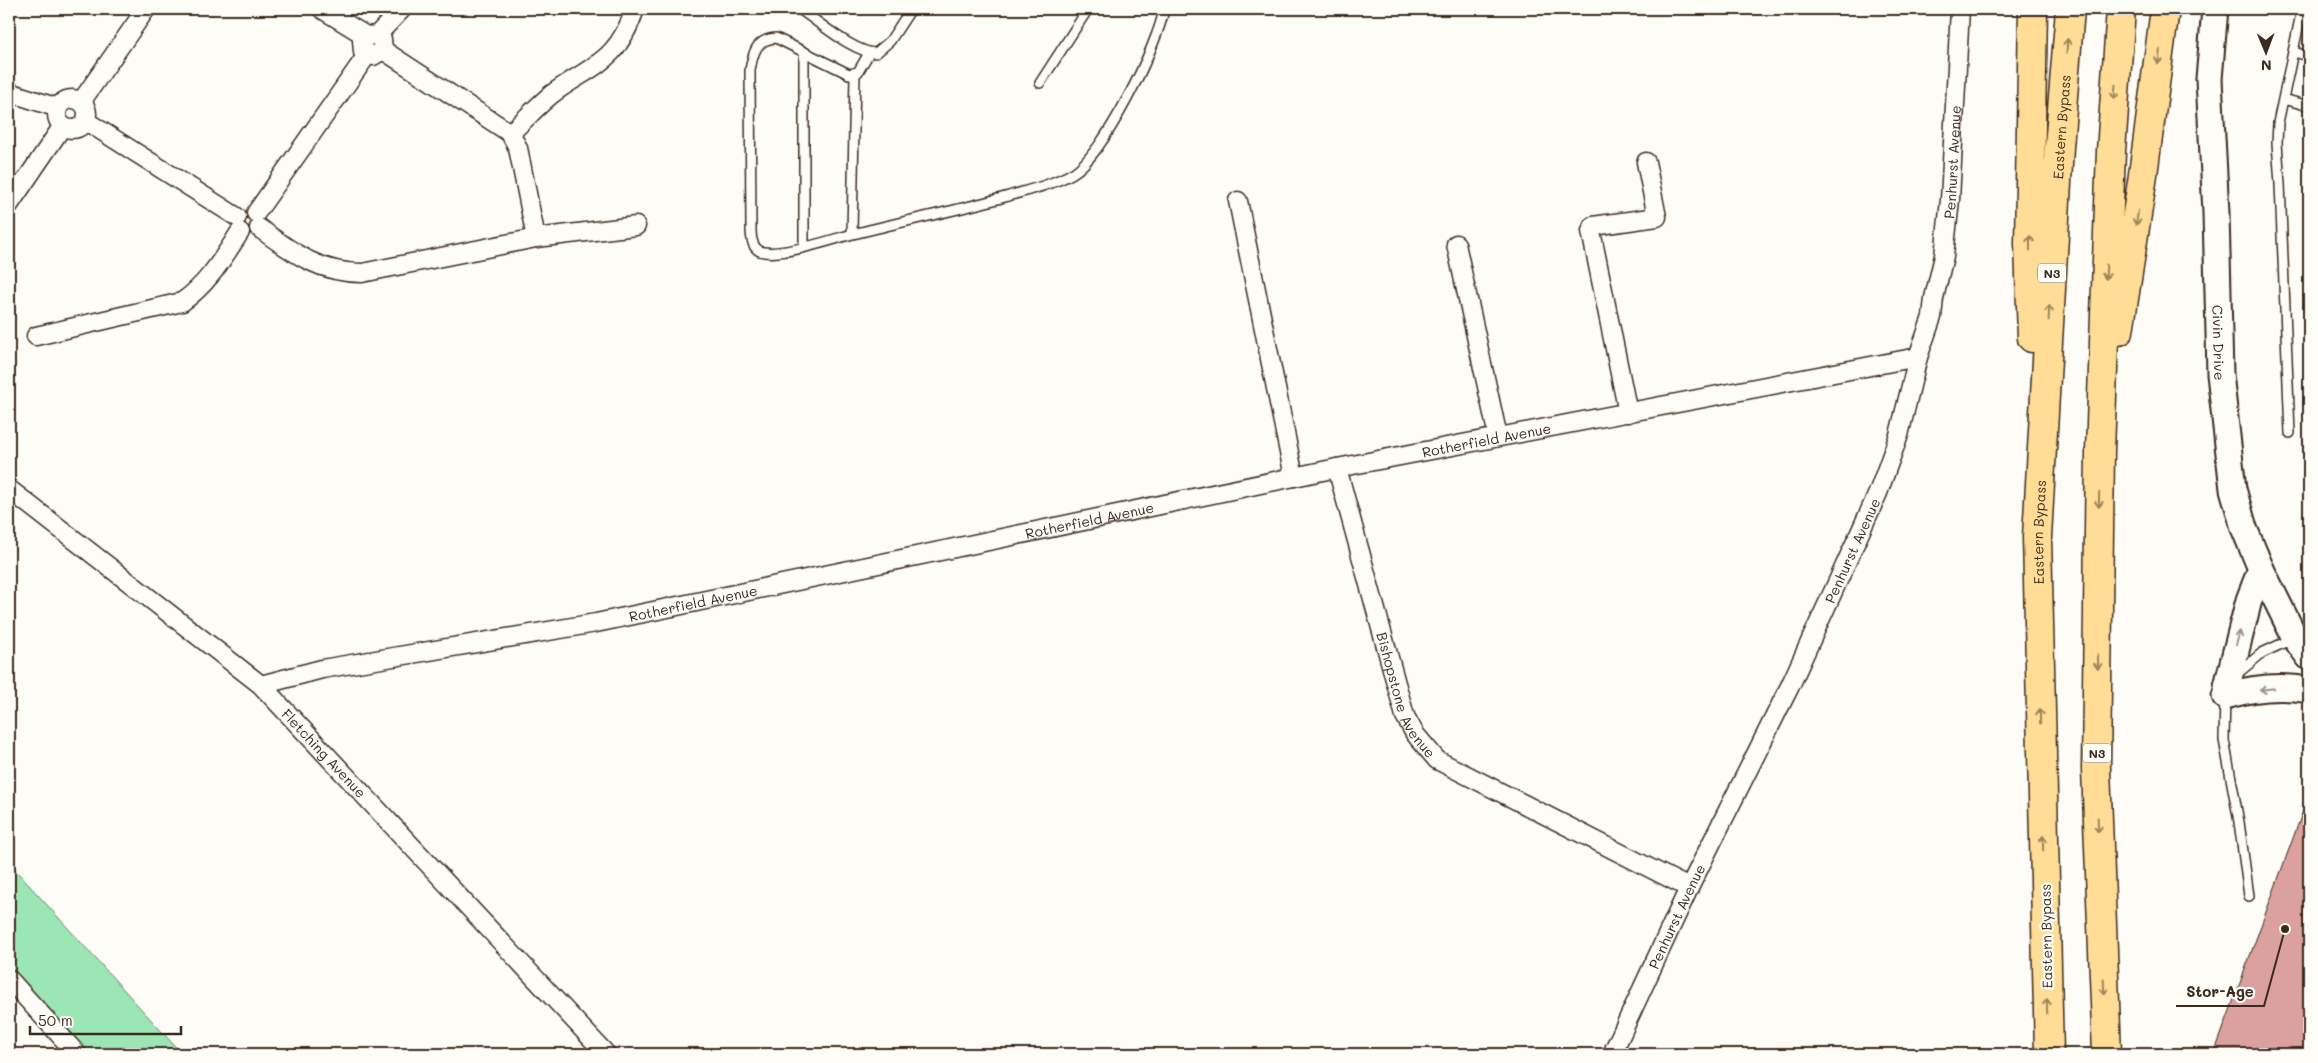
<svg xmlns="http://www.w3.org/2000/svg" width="2318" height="1063" font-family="Mali,sans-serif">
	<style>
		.green { fill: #9ce5b5; stroke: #6c886a }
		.building { fill: #dba19e; stroke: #3b2a1e }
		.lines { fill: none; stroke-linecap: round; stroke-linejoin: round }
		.service-casing { stroke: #3b2a1e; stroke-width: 12 }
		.minor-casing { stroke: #3b2a1e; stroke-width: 21 }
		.secondary-casing { stroke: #3b2a1e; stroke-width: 29 }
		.motorway-casing { stroke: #3b2a1e; stroke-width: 31 }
		.service { stroke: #fdfcf7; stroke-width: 9 }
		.minor { stroke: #fdfcf7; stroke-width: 18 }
		.secondary { stroke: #fdfcf7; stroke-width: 25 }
		.motorway { stroke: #ffdd96; stroke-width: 28 }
		.oneway { stroke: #9d845a }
		.oneway2 { stroke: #9c938a }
		.labels { text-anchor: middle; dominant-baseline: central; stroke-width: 4.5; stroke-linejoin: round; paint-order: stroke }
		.shield { fill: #fdfcf7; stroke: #75695f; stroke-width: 1 }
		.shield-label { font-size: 12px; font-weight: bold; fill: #3b2a1e }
		.street-label { font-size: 14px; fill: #3b2a1e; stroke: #fdfcf7 }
		.leader { fill: none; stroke: #3b2a1e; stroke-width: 2 }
		.callout-dot { fill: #3b2a1e; stroke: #fdfcf7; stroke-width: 2 }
		.callout-label { font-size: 15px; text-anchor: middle; font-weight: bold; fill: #3b2a1e; stroke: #fdfcf7; stroke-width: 4.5; stroke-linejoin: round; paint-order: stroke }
	</style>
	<rect width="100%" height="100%" fill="#fdfcf7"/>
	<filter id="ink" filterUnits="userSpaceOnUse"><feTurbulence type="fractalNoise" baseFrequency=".02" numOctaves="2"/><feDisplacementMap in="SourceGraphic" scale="10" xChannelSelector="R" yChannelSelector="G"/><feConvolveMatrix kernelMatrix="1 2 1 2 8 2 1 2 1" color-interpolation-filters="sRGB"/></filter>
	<g filter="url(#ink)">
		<path class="green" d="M9 863 182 1054H90L9 966Z"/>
		<path class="building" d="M2307 800H2309V1054H2214Z"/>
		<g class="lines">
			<g class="service-casing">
				<path id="service" d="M799 9C818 21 854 53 876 53L890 41 911 9
					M2293 52 2309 56
					M869 53 858 72 849 74 776 38C756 39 753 53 750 70L751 229C751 238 752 251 764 252 787 255 830 240 853 234 904 221 955 211 1005 197 1028 190 1052 185 1073 173 1104 154 1158 45 1164 9
					M1040 83 1088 9
					M2283 99 2309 106
					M852 234 855 74
					M804 247V53
					M2290 433 2280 184 2277 143 2278 123 2302 9
					M2238 673 2262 653 2292 639
					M2225 696 2224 740 2239 822 2249 896"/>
			</g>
			<g class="minor-casing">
				<g id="minor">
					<path d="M322 9 366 36"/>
					<path d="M377 35 382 39 383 50 373 56 363 52 362 40 366 36 377 35 402 9"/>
					<path d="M383 50 510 133 518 148 536 238"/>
					<path d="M15 94 58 108"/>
					<circle cx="72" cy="114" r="15"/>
					<path d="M81 102 146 9"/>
					<path d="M86 121 237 217"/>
					<path d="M510 133C524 121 537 106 552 94 593 64 617 63 635 9"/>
					<path d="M1238 201 1294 477"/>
					<path d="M9 205 62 127"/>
					<path d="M256 213 367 55"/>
					<path d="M259 228C292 252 319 273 362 273L536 238 636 226"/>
					<path d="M1456 244 1498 437"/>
					<path d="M36 336 182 302C208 284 223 258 240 232"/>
					<path d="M1628 413 1591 231 1593 226 1657 217 1646 162"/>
					<path id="s1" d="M1337 468 1405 716 1415 734 1437 760 1689 888"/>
					<path id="s2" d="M9 489 261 685 606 1054"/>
					<path id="s3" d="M261 685 322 669 596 623 1337 468 1918 357"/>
					<path d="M9 979 77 1054"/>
					<path id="s4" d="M1612 1054 1689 888 1790 686 1878 493 1899 435 1918 357 1932 317 1934 298 1944 256 1950 200 1960 9"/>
				</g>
			</g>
			<g class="secondary-casing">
				<g id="secondary">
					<path id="s5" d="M2215 9 2209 79 2216 213 2220 374 2233 489 2244 528 2261 569 2295 638 2309 657"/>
					<path d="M2227 686 2249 600 2261 569"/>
					<path d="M2225 696C2252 688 2281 685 2309 690"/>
				</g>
			</g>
			<g class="motorway-casing">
				<g id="motorway">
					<path d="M2119 331 2142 182 2165 9"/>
					<path d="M2032 338 2029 243 2033 9"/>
					<path id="s6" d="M2049 1054 2037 537 2059 147 2070 9"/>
					<path d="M2107 1054 2096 769 2100 451 2111 151 2121 9"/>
				</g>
			</g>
			<use href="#service" class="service"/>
			<use href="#minor" class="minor"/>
			<use href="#secondary" class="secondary"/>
			<use href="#motorway" class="motorway"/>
		</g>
		<defs><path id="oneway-shaft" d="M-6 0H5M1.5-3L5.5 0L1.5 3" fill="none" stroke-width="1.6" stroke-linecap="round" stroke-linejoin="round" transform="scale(1.25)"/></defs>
		<g class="oneway">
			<use href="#oneway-shaft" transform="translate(2067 46) rotate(-86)"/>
			<use href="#oneway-shaft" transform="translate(2159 57) rotate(97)"/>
			<use href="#oneway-shaft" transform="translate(2115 92) rotate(94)"/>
			<use href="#oneway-shaft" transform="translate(2137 218) rotate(99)"/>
			<use href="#oneway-shaft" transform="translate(2030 243) rotate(-90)"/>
			<use href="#oneway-shaft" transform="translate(2106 272) rotate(92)"/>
			<use href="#oneway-shaft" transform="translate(2049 313) rotate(-87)"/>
			<use href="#oneway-shaft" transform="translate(2099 500) rotate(91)"/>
			<use href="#oneway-shaft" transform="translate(2098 662) rotate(91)"/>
			<use href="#oneway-shaft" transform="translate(2040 716) rotate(-91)"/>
			<use href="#oneway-shaft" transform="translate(2098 825) rotate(88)"/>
			<use href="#oneway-shaft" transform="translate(2043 843) rotate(-91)"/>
			<use href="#oneway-shaft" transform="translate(2104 987) rotate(88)"/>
			<use href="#oneway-shaft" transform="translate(2047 1006) rotate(-91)"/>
		</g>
		<g class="oneway2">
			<use href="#oneway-shaft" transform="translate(2238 638) rotate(-74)"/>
			<use href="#oneway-shaft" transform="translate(2267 689) rotate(174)"/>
		</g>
	</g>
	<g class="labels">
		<g class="shield">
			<rect x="2038" y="263.5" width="28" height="19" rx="4"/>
			<rect x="2083" y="743.5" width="28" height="19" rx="4"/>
		</g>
		<g class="shield-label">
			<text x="2052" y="273">N3</text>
			<text x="2097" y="753">N3</text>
		</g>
		<g class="street-label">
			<text stroke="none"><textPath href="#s6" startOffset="928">Eastern Bypass</textPath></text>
			<text stroke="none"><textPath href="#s4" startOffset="962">Penhurst Avenue</textPath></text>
			<text stroke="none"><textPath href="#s5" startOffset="334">Civin Drive</textPath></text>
			<text stroke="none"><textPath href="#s3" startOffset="1250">Rotherfield Avenue</textPath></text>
			<text stroke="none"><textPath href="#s3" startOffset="845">Rotherfield Avenue</textPath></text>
			<text stroke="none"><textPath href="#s6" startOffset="522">Eastern Bypass</textPath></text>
			<text stroke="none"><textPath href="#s4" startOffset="558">Penhurst Avenue</textPath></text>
			<text stroke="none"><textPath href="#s3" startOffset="440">Rotherfield Avenue</textPath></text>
			<text stroke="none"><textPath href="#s1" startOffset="238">Bishopstone Avenue</textPath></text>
			<text stroke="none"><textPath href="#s2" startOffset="412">Fletching Avenue</textPath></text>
			<text stroke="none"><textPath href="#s4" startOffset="152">Penhurst Avenue</textPath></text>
			<text transform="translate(2046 936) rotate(-91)">Eastern Bypass</text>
		</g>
	</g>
	<path class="leader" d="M2285 929L2264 1006H2176"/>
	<circle class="callout-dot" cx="2285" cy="929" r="5"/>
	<g class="callout-label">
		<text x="2220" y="997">Stor-Age</text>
	</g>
	<rect width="2318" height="1063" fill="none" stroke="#fdfcf7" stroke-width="30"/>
	<rect x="15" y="15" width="2288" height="1033" fill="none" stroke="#3b2a1e" stroke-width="2" filter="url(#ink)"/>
	<g transform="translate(2266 52) rotate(179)" stroke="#fdfcf7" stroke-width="4" paint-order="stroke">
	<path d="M0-4L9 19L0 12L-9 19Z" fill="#3b2a1e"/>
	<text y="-8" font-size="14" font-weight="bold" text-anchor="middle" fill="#3b2a1e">N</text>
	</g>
	<path d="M30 1026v8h151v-8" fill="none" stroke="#3b2a1e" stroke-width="2.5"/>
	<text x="38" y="1026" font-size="15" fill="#3b2a1e" stroke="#fdfcf7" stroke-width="4" paint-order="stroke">50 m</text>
</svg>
